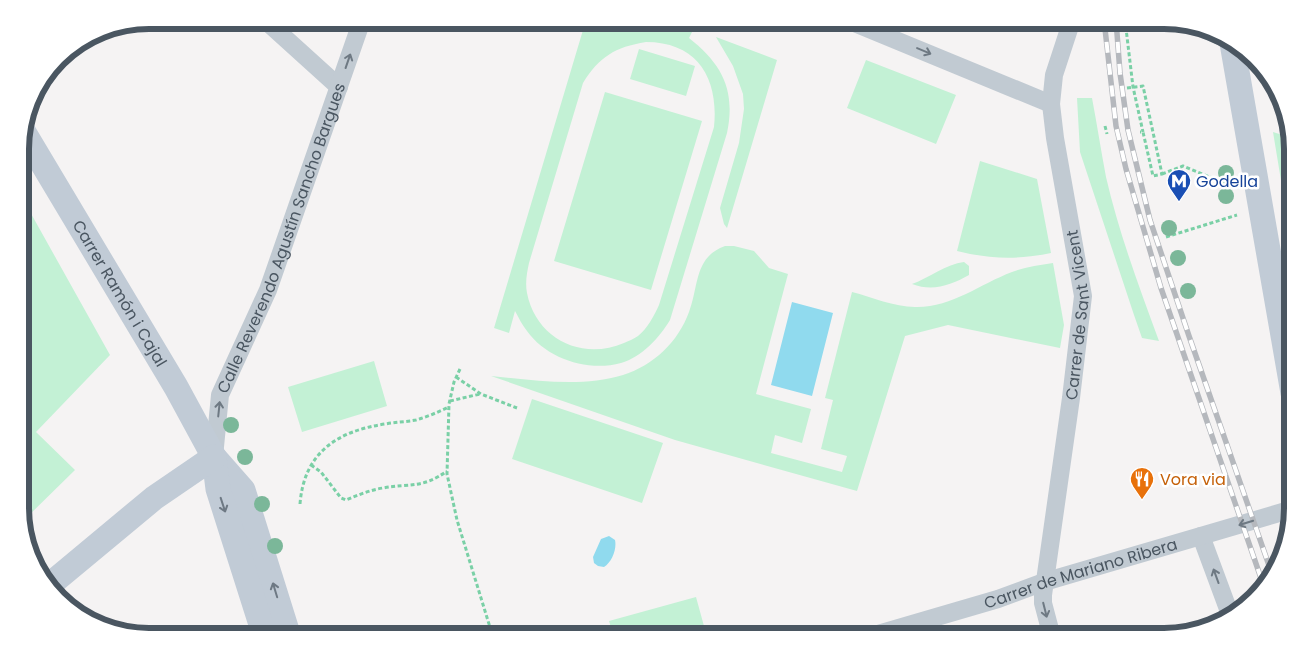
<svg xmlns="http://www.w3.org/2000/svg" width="1313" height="657" font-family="Poppins,sans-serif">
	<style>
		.green { fill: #c3f1d5; fill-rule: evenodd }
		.water { fill: #90daee }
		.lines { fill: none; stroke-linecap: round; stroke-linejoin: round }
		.path { stroke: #7ad0a6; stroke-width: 3; stroke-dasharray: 4 2.5; stroke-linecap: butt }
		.street { stroke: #c1cad2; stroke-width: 18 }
		.secondary { stroke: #c1cbd6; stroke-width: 25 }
		.rail-casing { stroke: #b5b8bd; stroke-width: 5.5 }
		.rail { stroke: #fff; stroke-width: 4; stroke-dasharray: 11; stroke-linecap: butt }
		.tree { fill: #7bb799 }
		.oneway { stroke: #6e7983 }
		.oneway2 { stroke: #6e7984 }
		.labels { text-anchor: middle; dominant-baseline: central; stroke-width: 5; stroke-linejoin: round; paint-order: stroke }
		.transit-label { font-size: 16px; fill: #164399; stroke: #fff; text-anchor: start }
		.street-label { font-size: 16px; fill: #4a5661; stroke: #fff }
		.food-label { font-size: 16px; fill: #c56008; stroke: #fff; text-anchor: start }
		.rim { fill: none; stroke: #4a5661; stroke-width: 6 }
	</style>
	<rect width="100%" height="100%" fill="#f5f3f3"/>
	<path class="green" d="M586 20H674L694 28 689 38C722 64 736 90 727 133L670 320C659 338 642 357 621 363 588 372 547 359 527 331 522 325 519 318 515 311L509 333 494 328ZM646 42C698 42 719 79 714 127L659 305C654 316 647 329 638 336 634 339 628 341 624 343 582 361 536 339 527 293 525 283 527 272 529 263L583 83C599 57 615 47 646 42Z
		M716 37 777 60 727 228 724 224 720 208 739 143 744 109 743 94 733 66Z
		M639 49 695 66 686 96 630 79Z
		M866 60 956 95 936 144 847 108Z
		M605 92 702 121 651 290 554 261Z
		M1077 98H1092C1097 124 1101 151 1106 177 1119 233 1139 287 1159 341L1142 338 1134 315 1080 152Z
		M1273 132 1292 138V247Z
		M980 161 1037 179 1051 253C1018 260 989 259 957 251Z
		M29 210 110 355 36 432 75 470 21 523V236Z
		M725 246H734L754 251 769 268 788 274 756 394 811 409 802 443 775 435 771 453 842 472 847 456 821 449 833 400 825 398 852 292C872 297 894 307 915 307 951 308 980 284 1012 272 1025 267 1039 265 1053 263L1064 325 1060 348 948 325 905 336 857 491 675 440 491 376C534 380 581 388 623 375 654 365 678 342 689 312 699 286 694 257 725 246Z
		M964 262 969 266V275C951 285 933 292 912 284 929 278 946 264 964 262Z
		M374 361 387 406 302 432 288 387Z
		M532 399 663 443 642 503 512 459Z
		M696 597 707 637H614L609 621Z"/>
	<path class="water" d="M792 302 833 313 812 396 771 385Z
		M609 536 615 540C617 549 612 562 604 567L598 566 594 563 593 557 601 539Z"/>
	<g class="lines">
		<path class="path" d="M1125 20 1133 87 1143 132
			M1127 88 1143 86 1162 174 1153 176 1143 132H1140
			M1105 126 1107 134
			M1162 174 1183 166 1234 187
			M1166 237 1237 215
			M460 369 454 382 449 404 447 474 457 520 493 637
			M456 377 481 394 517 408
			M450 401 480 394
			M311 465 321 472 341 498 346 500C358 495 370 490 383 488 410 483 422 489 447 471
			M300 504C304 452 338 431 385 424 396 422 406 422 416 420 427 417 438 412 449 407"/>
		<g class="street">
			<path d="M265 20 339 87"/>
			<path d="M847 20 1051 104"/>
			<path d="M1206 30 1229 40"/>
			<path id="s1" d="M214 457 220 395 268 290 362 20"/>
			<path d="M1201 536 1231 617"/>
			<path id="s2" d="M868 637 998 599 1044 582 1293 509"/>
			<path id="s3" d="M1052 637 1043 603V595L1071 398 1083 296 1055 138 1051 104 1054 75 1072 20"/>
		</g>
		<g class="secondary">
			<path d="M1232 43 1293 393"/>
			<path id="s4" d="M23 131 176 387 214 457 243 490 289 637"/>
			<path d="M214 457 218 489 265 637"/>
			<path d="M47 587 154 498 214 457"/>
		</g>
		<g class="rail-casing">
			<path id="rail" d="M1104 20 1116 126 1126 169 1161 288 1263 584
				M1116 20 1120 73 1128 130 1150 220 1189 336 1272 574"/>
		</g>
		<use href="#rail" class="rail"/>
	</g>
	<g class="tree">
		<circle cx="1226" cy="173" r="8"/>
		<circle cx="1226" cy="196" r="8"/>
		<circle cx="1169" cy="228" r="8"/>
		<circle cx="1178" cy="258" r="8"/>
		<circle cx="1188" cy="291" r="8"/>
		<circle cx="231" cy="425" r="8"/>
		<circle cx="245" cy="457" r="8"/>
		<circle cx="262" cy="504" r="8"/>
		<circle cx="275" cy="546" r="8"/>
	</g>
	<defs><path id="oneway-shaft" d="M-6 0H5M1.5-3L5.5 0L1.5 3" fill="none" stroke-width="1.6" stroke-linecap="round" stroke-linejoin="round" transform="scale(1.25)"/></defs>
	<g class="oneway">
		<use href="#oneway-shaft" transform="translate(924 51) rotate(23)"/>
		<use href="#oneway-shaft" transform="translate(348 61) rotate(-71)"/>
		<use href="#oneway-shaft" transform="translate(219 409) rotate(-84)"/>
		<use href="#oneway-shaft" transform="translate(1246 523) rotate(163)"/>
		<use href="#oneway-shaft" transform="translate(1216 576) rotate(-110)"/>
		<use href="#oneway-shaft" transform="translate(1045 610) rotate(76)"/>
	</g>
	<g class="oneway2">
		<use href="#oneway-shaft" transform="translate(223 505) rotate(72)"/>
		<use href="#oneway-shaft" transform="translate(275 590) rotate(-107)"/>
	</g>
	<defs>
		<g id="metro-pin" transform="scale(1.25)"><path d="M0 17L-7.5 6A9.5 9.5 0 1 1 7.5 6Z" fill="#1a4fb4" stroke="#fff"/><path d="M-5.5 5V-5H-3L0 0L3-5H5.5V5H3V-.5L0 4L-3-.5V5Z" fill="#fff"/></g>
		<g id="restaurant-pin" transform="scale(1.25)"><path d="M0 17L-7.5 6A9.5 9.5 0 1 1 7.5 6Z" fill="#e8710a" stroke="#fff"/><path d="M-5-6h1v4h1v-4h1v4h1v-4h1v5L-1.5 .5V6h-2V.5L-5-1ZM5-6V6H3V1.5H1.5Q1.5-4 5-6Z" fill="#fff"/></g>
	</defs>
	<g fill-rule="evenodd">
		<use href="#metro-pin" x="1179" y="181"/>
		<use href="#restaurant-pin" x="1142" y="479"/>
	</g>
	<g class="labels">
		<g class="transit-label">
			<text x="1196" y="181">Godella</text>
		</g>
		<g class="street-label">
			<text stroke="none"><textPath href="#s1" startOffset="231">Calle Reverendo Agustín Sancho Bargues</textPath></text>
			<text stroke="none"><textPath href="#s4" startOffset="189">Carrer Ramón i Cajal</textPath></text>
			<text stroke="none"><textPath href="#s3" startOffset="326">Carrer de Sant Vicent</textPath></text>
			<text stroke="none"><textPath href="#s2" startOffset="222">Carrer de Mariano Ribera</textPath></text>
		</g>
		<g class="food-label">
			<text x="1160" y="479">Vora via</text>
		</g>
	</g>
	<path d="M0 0H1313V657H0ZM149 29H1164A120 120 0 0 1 1284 149V508A120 120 0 0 1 1164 628H149A120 120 0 0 1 29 508V149A120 120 0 0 1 149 29Z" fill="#fff" fill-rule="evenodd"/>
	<path class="rim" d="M149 29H1164A120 120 0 0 1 1284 149V508A120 120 0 0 1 1164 628H149A120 120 0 0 1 29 508V149A120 120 0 0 1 149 29Z"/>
</svg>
